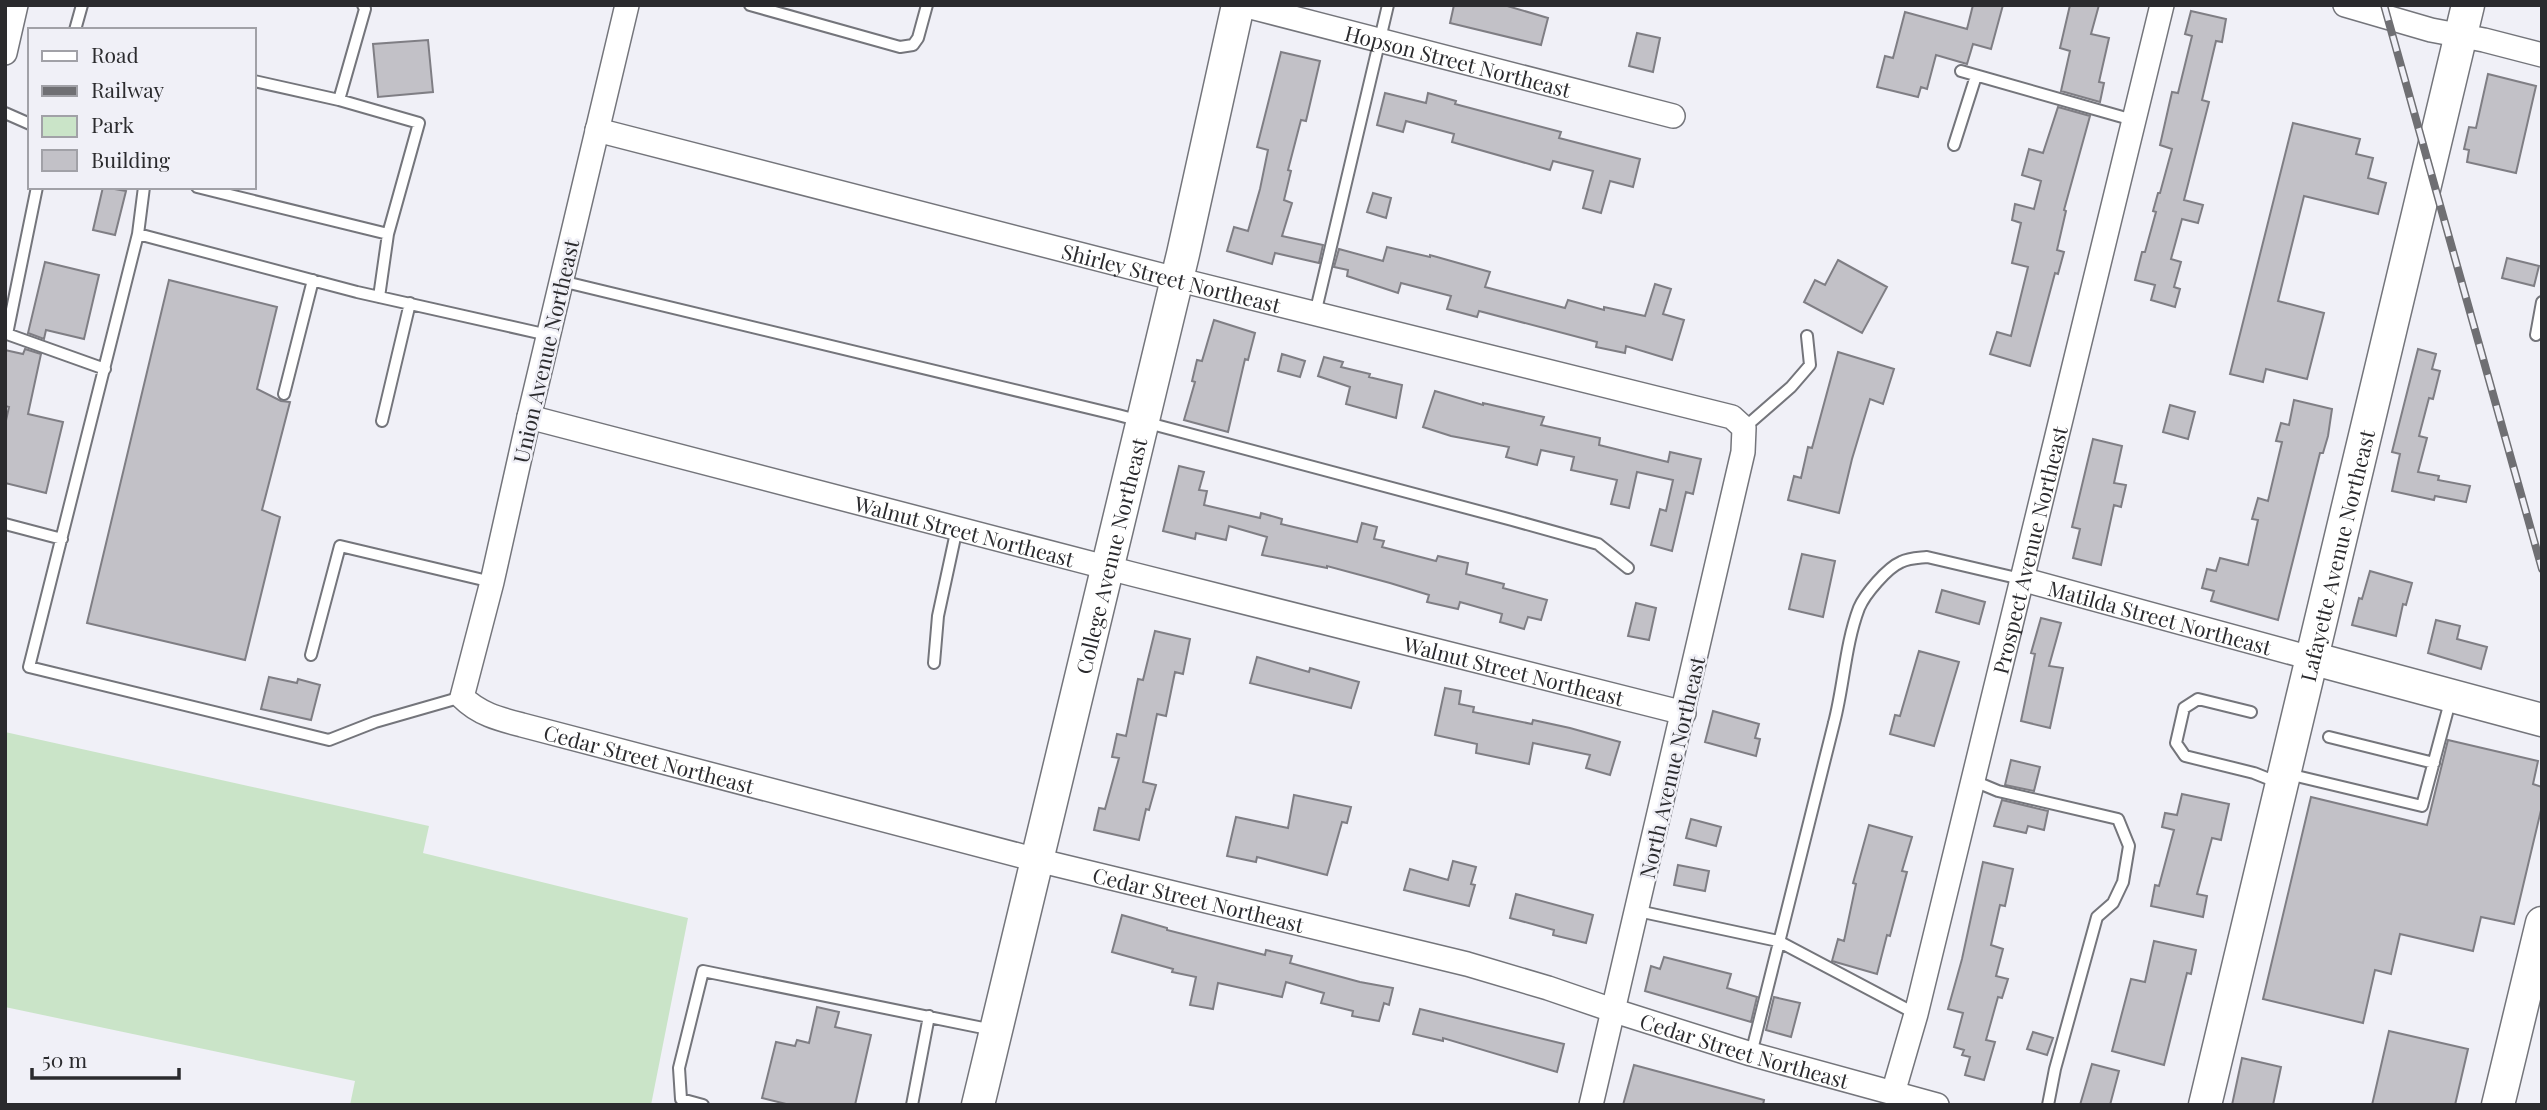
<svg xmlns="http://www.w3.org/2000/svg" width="2547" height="1110" font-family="'Playfair Display',serif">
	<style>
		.green { fill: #cae4c8 }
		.building { fill: #c2c1c7; stroke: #7f7e84; stroke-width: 2 }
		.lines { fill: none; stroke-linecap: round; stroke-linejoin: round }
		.lane-casing { stroke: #74757b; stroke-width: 14 }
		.street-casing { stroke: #74757b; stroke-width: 26 }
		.secondary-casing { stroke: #74757b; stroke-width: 35 }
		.lane { stroke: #fff; stroke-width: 10 }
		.street { stroke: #fff; stroke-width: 23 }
		.secondary { stroke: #fff; stroke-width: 32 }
		.rail-casing { stroke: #6f6f73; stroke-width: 8 }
		.rail { stroke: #f0f0f7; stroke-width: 5; stroke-dasharray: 16; stroke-linecap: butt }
		.labels { text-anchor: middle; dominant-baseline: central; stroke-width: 5; stroke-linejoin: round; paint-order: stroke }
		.street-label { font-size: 21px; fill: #2b2b2e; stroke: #f0f0f7 }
	</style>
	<rect width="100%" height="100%" fill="#f0f0f7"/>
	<path class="green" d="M5 732 429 826 423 853 688 918 651 1105H350L355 1081 5 1007Z"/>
	<path class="building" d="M1454 5H1504L1548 18 1541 45 1450 23Z
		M1973 5H2003L1991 49 1973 44 1967 64 1936 55 1927 89 1921 87 1918 97 1877 87 1885 56 1893 58 1905 12 1967 29Z
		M2070 5H2099L2091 34 2109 38 2099 82 2104 83 2100 102 2061 91 2070 51 2060 48Z
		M2191 11 2226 19 2222 42 2216 41 2202 100 2209 102 2184 200 2203 205 2198 223 2182 219 2171 259 2181 262 2174 287 2180 289 2175 307 2151 300 2155 285 2135 280 2142 252H2145L2156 212 2153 211 2158 193H2160L2172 149 2160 145 2172 92 2178 93 2192 36 2185 34Z
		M1637 33 1660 38 1653 72 1629 66Z
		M428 40 433 92 378 97 373 44Z
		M1281 52 1320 61 1306 121 1301 120 1288 170 1291 171 1284 200 1292 203 1282 236 1323 245 1319 263 1275 253 1272 264 1227 251 1234 227 1248 231 1260 189 1268 150 1257 147Z
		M2488 74 2536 86 2516 173 2467 162 2469 150 2464 149 2469 127 2476 128Z
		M1385 93 1426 103 1428 93 1456 101 1455 104 1561 132 1559 138 1640 159 1633 187 1610 181 1601 213 1583 208 1593 171 1553 161 1550 170 1452 142 1454 134 1406 121 1403 132 1377 125Z
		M2058 107 2090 116 2064 210 2066 211 2057 250 2064 252 2058 274 2055 273 2030 366 1990 354 1997 332 2011 336 2028 267 2012 263 2021 223 2012 220 2015 204 2034 209 2041 181 2022 175 2029 149 2043 153Z
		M2293 123 2360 139 2356 154 2373 158 2368 178 2386 183 2378 214 2304 196 2278 301 2324 313 2307 379 2266 369 2263 382 2230 374Z
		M103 187 126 191 115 235 93 230Z
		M1373 193 1391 198 1386 218 1367 212Z
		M1387 247 1430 257V255L1490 272 1485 287 1565 308 1568 300 1604 310V307L1645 316 1655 284 1671 289 1663 314 1684 320 1672 360 1626 346 1625 353 1596 347 1597 342 1479 311 1477 317 1447 309 1451 296 1401 283 1398 293 1347 276 1348 270 1334 267 1339 249 1383 261Z
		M2507 258 2539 266 2534 286 2502 278Z
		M1838 260 1887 287 1862 333 1804 302 1815 280 1825 285Z
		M45 262 99 275 84 339 46 330 44 339 28 333Z
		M169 280 277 307 257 389 281 401 290 402 262 510 280 517 245 660 87 623Z
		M1214 320 1255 333 1248 360 1245 359 1228 432 1184 420 1195 382 1192 381 1197 360 1202 361Z
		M25 349 41 354 28 414 63 422 46 493 5 483V425L9 407 5 406V350L23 354Z
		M2418 349 2436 354 2432 369 2440 371 2433 399 2429 398 2419 436 2427 438 2418 472 2439 476 2438 480 2470 486 2466 502 2435 496 2434 500 2392 491 2400 454 2392 452Z
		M1838 352 1894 369 1883 404 1870 399 1852 459 1839 513 1788 500 1794 476 1801 478 1808 447 1812 448Z
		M1282 354 1305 361 1300 377 1278 371Z
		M1324 357 1343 362 1341 367 1370 374 1369 377 1402 385 1396 418 1346 404 1350 387 1318 376Z
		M1435 391 1483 405V403L1544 417 1541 425 1600 438 1599 445 1668 462 1670 452 1701 459 1693 494 1686 492 1672 551 1651 545 1660 509 1666 511 1673 480 1637 472 1629 508 1611 504 1617 480 1571 470 1574 457 1541 450 1537 465 1506 457 1509 447 1451 436 1423 427Z
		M2294 400 2332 409 2328 436 2323 453H2320L2278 620 2211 601 2214 591 2202 588 2207 569 2216 571 2220 558 2248 565 2258 520 2252 519 2258 498 2268 501 2282 442 2276 441 2281 423 2289 425Z
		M2170 405 2195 412 2188 439 2163 432Z
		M2093 439 2122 446 2114 483 2126 485 2121 507 2114 505 2101 565 2073 558 2080 529 2072 527Z
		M1179 466 1204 472 1199 490 1207 491 1204 505 1260 518 1261 513 1282 519 1281 524 1357 542 1362 523 1377 527 1374 539 1384 541 1382 547 1436 561 1438 556 1468 563 1466 574 1504 584 1503 588 1547 600 1541 620 1528 617 1524 629 1500 622 1502 614 1460 602 1458 609 1427 602 1429 595 1390 583 1327 566V568L1262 555 1267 537 1229 526 1226 540 1196 533 1195 539 1163 531Z
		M1802 554 1835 561 1823 617 1789 609Z
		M2370 571 2412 583 2406 605 2403 604 2396 636 2352 625 2359 598 2362 599Z
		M1942 590 1985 602 1979 624 1936 612Z
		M1636 603 1656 608 1649 640 1628 636Z
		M2041 618 2061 623 2049 666 2063 668 2050 728 2021 721 2035 654 2031 653Z
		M2436 620 2460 626 2457 639 2487 647 2481 669 2428 653Z
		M1155 631 1190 639 1183 674 1175 672 1166 716 1157 714 1143 782 1156 785 1149 810 1146 809 1139 840 1094 830 1099 808 1105 809 1119 758 1112 757 1117 734 1126 736 1138 679 1143 680Z
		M1919 651 1959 662 1934 746 1890 734 1895 715 1900 716Z
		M1257 657 1309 672 1310 668 1359 682 1351 708 1250 683Z
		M269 677 297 683 298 679 320 685 311 720 261 709Z
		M1445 688 1461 691 1459 704 1474 707 1473 712 1532 724 1533 720 1570 728 1620 742 1610 775 1586 768 1590 755 1533 743 1529 764 1476 753 1477 744 1435 735Z
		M1713 711 1759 724 1755 738 1760 739 1756 756 1705 742Z
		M2448 740 2538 761 2533 784 2542 787V806L2514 924 2481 917 2473 951 2400 934 2391 974 2375 970 2363 1023 2263 999 2311 797 2427 825Z
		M2011 760 2040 767 2034 791 2005 785Z
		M2182 794 2229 804 2221 840 2212 838 2197 894 2207 896 2203 917 2151 906 2155 885 2159 886 2174 830 2162 827 2165 813 2177 815Z
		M1294 795 1351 807 1347 823 1342 822 1327 875 1257 857 1256 862 1227 856 1236 817 1288 828Z
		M2002 800 2048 811 2044 830 2028 826 2026 833 1994 826Z
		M1691 819 1721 827 1716 846 1686 838Z
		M1869 825 1912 837 1902 871 1907 872 1890 936 1887 935 1877 974 1832 961 1838 939 1844 941 1856 884 1853 883Z
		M1453 861 1476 867 1471 884 1475 885 1469 906 1404 890 1410 869 1448 880Z
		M1983 862 2013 869 2005 906 2000 905 1991 945 2003 949 1996 976 2008 979 2002 998 1998 997 1986 1040 1995 1042 1984 1080 1965 1075 1970 1057 1962 1055 1964 1050 1954 1047 1963 1013 1948 1009 1962 959Z
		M1678 865 1709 871 1705 891 1674 885Z
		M1516 894 1593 915 1586 943 1553 935 1554 930 1510 918Z
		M1122 915 1167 928V930L1265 955 1266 950 1292 956 1290 963 1360 982 1393 988 1389 1005 1384 1003 1379 1021 1352 1016 1353 1011 1321 1003 1324 993 1286 982 1282 997 1218 983 1213 1009 1190 1005 1196 977 1172 972 1173 969 1112 952Z
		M2154 941 2196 950 2191 974 2187 973 2164 1065 2112 1051 2131 979 2145 982Z
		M1664 957 1731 974 1727 988 1757 997 1751 1022 1645 991 1651 966 1660 969Z
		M1774 997 1800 1003 1791 1037 1766 1030Z
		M817 1007 839 1012 835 1027 871 1035 855 1105H790L762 1098 776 1042 795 1046 797 1040 809 1043Z
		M1420 1009 1564 1044 1557 1072 1443 1038V1041L1413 1034Z
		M2389 1031 2468 1049 2455 1105H2372Z
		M2033 1032 2053 1038 2047 1055 2027 1049Z
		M2242 1058 2281 1067 2273 1105H2232Z
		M2092 1064 2119 1071 2110 1105H2080Z
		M1634 1065 1764 1100 1763 1105H1623Z"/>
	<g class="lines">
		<g class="lane-casing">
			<path id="lane" d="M750 5 900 47 913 45 918 38 927 5
				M75 30 82 5
				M1961 71 2133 120
				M254 81 339 100 419 123 388 234 379 297
				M339 100 365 9 363 5
				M5 113 30 124
				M1954 145 1976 76
				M37 187 7 334 105 369
				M144 187 138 234 29 667 329 740 375 722 462 697
				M197 187 388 234
				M138 234 357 292 548 335
				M561 281 1118 415 1512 520 1598 544 1628 568
				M1315 314 1388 5
				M2536 335 2542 302
				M284 394 313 280
				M382 421 410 303
				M1744 428 1791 387 1810 365 1807 336
				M5 524 62 539
				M311 655 340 546 492 582
				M934 663 938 616 957 528
				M2251 712 2198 699 2184 708 2176 743 2185 756 2254 773 2279 783
				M2329 737 2434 763
				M2288 774 2422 806 2451 698
				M1974 781 1998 791 2118 819 2129 846 2123 882 2113 903 2097 917 2055 1069 2048 1105
				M1638 911 1778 941 1916 1014
				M1751 1054C1778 943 1806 833 1834 723 1844 685 1845 645 1859 608 1865 594 1887 568 1901 562 1909 558 1919 558 1927 557L2021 579
				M703 1105 681 1099 679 1068 703 971 993 1030
				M912 1105 929 1016"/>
		</g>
		<g class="street-casing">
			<g id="street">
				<path id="s1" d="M627 5 529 417 492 582 462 697C479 714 499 719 522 725L1037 860 1467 964 1548 988 1615 1011 1751 1054 1937 1105"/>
				<path id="s2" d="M1243 5 1673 116"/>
				<path d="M2345 5 2431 30 2484 40 2542 55"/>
				<path d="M5 53 16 5"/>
				<path id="s3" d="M597 130 1176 279 1732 417 1744 428 1743 452 1591 1105"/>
				<path id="s4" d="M529 417 1132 574 1684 713"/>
				<path id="s5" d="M2021 579 2311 658"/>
				<path id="s6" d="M1893 1093 1916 1014 2162 5"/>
			</g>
		</g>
		<g class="secondary-casing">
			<g id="secondary">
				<path d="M2311 658 2542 720"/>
				<path id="s7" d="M978 1105 1183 254 1238 5"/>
				<path id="s8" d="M2205 1105 2468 5"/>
				<path d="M2498 1105 2542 923"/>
			</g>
		</g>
		<use href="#lane" class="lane"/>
		<use href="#street" class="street"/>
		<use href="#secondary" class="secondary"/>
		<g class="rail-casing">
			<path id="rail" d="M2384 5 2542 569"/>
		</g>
		<use href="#rail" class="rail"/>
	</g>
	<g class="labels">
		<g class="street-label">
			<text stroke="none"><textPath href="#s2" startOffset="222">Hopson Street Northeast</textPath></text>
			<text stroke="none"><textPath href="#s3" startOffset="593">Shirley Street Northeast</textPath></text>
			<text transform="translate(545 351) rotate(-77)">Union Avenue Northeast</text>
			<text stroke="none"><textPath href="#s4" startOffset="450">Walnut Street Northeast</textPath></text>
			<text stroke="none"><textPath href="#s6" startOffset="560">Prospect Avenue Northeast</textPath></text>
			<text stroke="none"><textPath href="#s7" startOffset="565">College Avenue Northeast</textPath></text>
			<text stroke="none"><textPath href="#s8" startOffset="565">Lafayette Avenue Northeast</textPath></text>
			<text stroke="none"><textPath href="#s5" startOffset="144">Matilda Street Northeast</textPath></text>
			<text stroke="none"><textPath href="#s4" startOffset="1017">Walnut Street Northeast</textPath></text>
			<text stroke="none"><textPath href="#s1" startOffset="910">Cedar Street Northeast</textPath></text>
			<text transform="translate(1671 767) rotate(-77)">North Avenue Northeast</text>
			<text stroke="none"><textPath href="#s1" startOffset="1477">Cedar Street Northeast</textPath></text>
			<text stroke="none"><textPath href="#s1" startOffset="2044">Cedar Street Northeast</textPath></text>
		</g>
	</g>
	<rect width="2547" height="1110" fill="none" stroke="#2b2b2e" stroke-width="14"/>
	<rect x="28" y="28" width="228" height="161" fill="#f0f0f7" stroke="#a1a1a7" stroke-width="2"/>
	<rect x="42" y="51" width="35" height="10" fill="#ffffff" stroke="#a1a1a7" stroke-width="2"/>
	<text x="91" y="63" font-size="21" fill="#2b2b2e">Road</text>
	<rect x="42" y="86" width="35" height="10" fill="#6f6f73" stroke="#a1a1a7" stroke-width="2"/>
	<text x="91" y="98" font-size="21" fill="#2b2b2e">Railway</text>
	<rect x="42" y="116" width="35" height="21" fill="#cae4c8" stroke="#a1a1a7" stroke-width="2"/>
	<text x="91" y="133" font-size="21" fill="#2b2b2e">Park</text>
	<rect x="42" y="150" width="35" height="21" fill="#c2c1c7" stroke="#a1a1a7" stroke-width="2"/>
	<text x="91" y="168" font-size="21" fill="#2b2b2e">Building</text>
	<path d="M32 1068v10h147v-10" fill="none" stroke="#2b2b2e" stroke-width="3.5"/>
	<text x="42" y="1068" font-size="21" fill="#2b2b2e" stroke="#f0f0f7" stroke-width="5" paint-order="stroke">50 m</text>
</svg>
